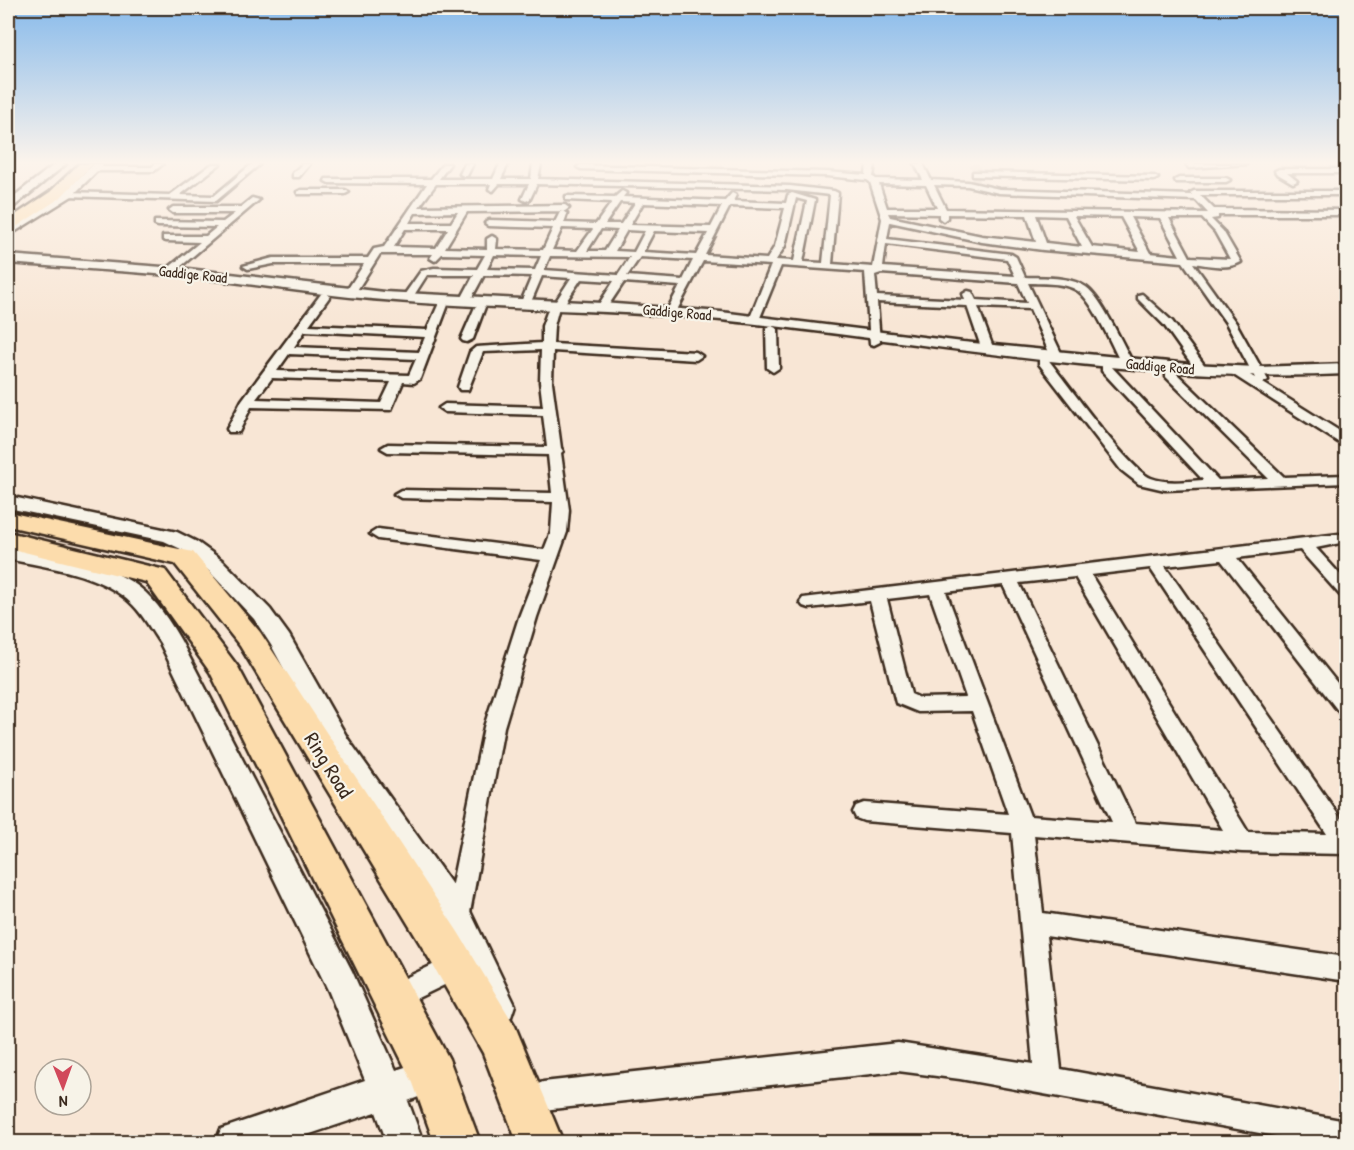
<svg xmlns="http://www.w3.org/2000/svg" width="1354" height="1150" font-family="'Patrick Hand',sans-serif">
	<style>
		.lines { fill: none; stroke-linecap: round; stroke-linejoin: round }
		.minor-tunnel { stroke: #d2c0b0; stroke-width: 8; stroke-dasharray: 8 4.5; stroke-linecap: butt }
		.minor-casing { stroke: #3b2a1e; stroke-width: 5 }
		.tertiary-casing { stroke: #3b2a1e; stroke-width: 5 }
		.secondary-casing { stroke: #3b2a1e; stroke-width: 5 }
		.trunk-casing { stroke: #3b2a1e; stroke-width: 5 }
		.minor { fill: #f7f3e8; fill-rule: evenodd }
		.tertiary { fill: #f7f3e8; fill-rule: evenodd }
		.secondary { fill: #f7f3e8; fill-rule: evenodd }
		.trunk { fill: #fcdcac; fill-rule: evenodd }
		.labels { text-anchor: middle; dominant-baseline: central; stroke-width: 4.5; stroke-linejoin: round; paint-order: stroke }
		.far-street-label { font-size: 15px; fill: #3b2a1e; stroke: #f7f3e8 }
		.near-street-label { font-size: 21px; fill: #3b2a1e; stroke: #f7f3e8 }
	</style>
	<rect width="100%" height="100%" fill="#f8e6d5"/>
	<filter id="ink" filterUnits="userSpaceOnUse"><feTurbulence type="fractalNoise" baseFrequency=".0167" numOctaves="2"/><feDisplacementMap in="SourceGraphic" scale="12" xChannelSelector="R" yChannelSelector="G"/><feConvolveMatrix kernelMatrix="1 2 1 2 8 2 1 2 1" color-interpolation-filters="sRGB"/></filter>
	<g filter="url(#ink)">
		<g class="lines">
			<path class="minor-tunnel" d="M973 164 977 170 975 184"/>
			<g class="minor-casing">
				<path id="minor" d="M155 164H163L154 171H96L92 169 96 167H152Z
					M212 164H220L180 195 214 196 252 164H260L216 201 68 196 64 194 68 192 170 195Z
					M302 164H310L299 177H293V173Z
					M443 164H450L439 179H493L500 164H508L501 179H531L533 164H541L538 179 790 186 834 191 838 193 832 264 873 267 882 219 870 182 867 180 827 176 581 169 577 167 581 165 827 172 866 175 867 164H875L873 177 876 179 923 180 915 164H923L931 180 968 182 999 189 1192 195 1190 193 1194 191H1346V195H1200L1214 209 1346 210V215H1218V218L1211 219 1223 231 1241 262C1228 270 1208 265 1193 263L1236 323 1268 380 1263 383 1346 435V445L1341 444 1232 374 1230 371 1236 367 1255 378 1226 323 1183 262 1043 250 982 242 890 222 887 239 1011 254 1016 257 1025 277C1044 278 1069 276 1086 287 1102 298 1123 345 1133 363L1127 367 1121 363C1112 346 1093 301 1078 291 1065 282 1043 284 1028 283L1063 357 1057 361 1051 357 1030 309 978 307 994 350 988 353 982 350 967 306 877 302 880 342 874 345 870 344 865 272 781 266 759 320 754 323 749 320 771 265 703 261 676 312 671 315 666 312 680 286 624 282 606 309 602 310 597 307 614 281 581 279 563 306 559 307 554 326 553 344 696 352 702 356 696 360 553 351 552 382 561 448 563 451 561 453 569 510 567 532 537 617 504 727 469 918 465 926 457 929 449 926 445 918 484 727 519 617 541 560 378 539 370 534 378 529 544 550 551 532 553 502 401 498 394 494 401 490 552 493 548 455 388 452 381 448 388 444 547 447 543 415 445 412 439 408 445 404 543 407 540 382 541 350 483 352 468 390H460L458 387 470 352 476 347 542 343V326L550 304 556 301 571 278 542 276 531 302 526 305 521 302 532 276 484 275 470 301 465 304 460 301 474 275H427L411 300 402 298 421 271 434 268 477 269 485 255 442 254 435 261 430 258 433 254H380L354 295 350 296 345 293 364 264H273L248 269 243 266 273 258H368L374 249 384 247 427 184 329 183 325 181 326 179H431ZM436 184H491L489 189 493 191 499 184H529L522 199 526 201 530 199 537 184 787 190 830 195 823 263 803 262 815 200 792 193 788 195 786 203 733 201 736 195 732 193 725 201 623 197 626 193 622 191 615 197 569 196H566V200L612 202 596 224 564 223 567 214 563 211 560 212 555 222 489 220 485 223 489 226 553 228 543 250 496 249 497 239 492 236 487 239V249L445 248 467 212 565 211 569 208 565 205 419 207ZM879 184 926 185 937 208H887ZM934 185 968 186 999 193 1196 200 1208 213 946 209ZM796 198 807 201 794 261 776 260 785 246ZM620 202 635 203 621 224H605ZM643 203 722 206 711 227 630 225ZM730 206 785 208 775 246 767 259 705 255ZM458 212 451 223H409L415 213ZM888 213 939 214V218L943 221 947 218V214L1027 215 1036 242 982 236 890 217ZM1036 215 1066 216 1082 247 1046 243ZM1074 216 1121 217 1140 252 1092 247ZM1130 217 1160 218 1180 256 1150 253ZM1169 218H1202L1215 232 1230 259 1190 257ZM562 228 593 229 577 251 552 250ZM405 229H448L436 248 394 247ZM601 229 618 230 605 251H587ZM627 230 645 231 634 252 615 251ZM654 231 708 233 696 255 643 252ZM886 244 1007 259 1015 276 883 267ZM494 255 541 256 535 270 487 269ZM550 256 630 257 618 275 544 270ZM640 257 693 260 683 280 627 276ZM881 273 1018 283 1027 303 976 300 972 292 968 291 963 294 965 300 877 296 875 275Z
					M465 164H473L467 176H464L460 174Z
					M1186 164H1247L1189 168Z
					M1279 169H1346V173H1287L1297 181 1293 183 1276 173 1275 171Z
					M976 172 1154 176 1158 178 1154 180 973 176V172Z
					M1179 178H1226L1230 180 1226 182H1176L1175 180Z
					M301 190H345L349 192 345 194H298L297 192Z
					M252 198 259 200 173 273H167V269L200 242 166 241 163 240V236H206L217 227 158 226 155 225V221L223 222 235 213H173L169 210 173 207H241Z
					M325 293 330 296 309 325 427 330 439 303H447L448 305 420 379 414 383 403 382 391 410 251 407 239 432H229L227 429 242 400 321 294ZM305 331 425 337 419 352 294 347ZM289 354 416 359 409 375 277 371ZM272 378 391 382 381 403 256 399Z
					M1142 294 1172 321 1208 370 1206 373H1198L1164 325 1138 299V295Z
					M480 304 485 307 473 339 467 342 463 341 461 339 475 307Z
					M772 326 778 329 779 368 773 372 767 368 766 329Z
					M1043 357 1047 358C1066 382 1129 470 1151 478 1167 484 1186 481 1203 480L1102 371V365H1110L1218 480 1268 478 1166 377V371H1174L1284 477 1346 475V483L1165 490 1139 484 1121 470 1039 364V358Z
					M1339 534 1345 536 1346 538 1345 542 1316 548 1346 581V597L1340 595 1300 550 1237 558 1346 694V714L1339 712 1221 560 1165 566 1346 826V854L1242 852 1034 835 1043 913 1346 957V981L1046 936 1061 1069 1346 1121V1142H1309L960 1079 898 1071 543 1110 533 1106 529 1096 533 1086 543 1082 898 1043 1033 1064 1012 833 864 821 856 818 853 812 856 806 864 803 1008 814 972 711 918 712 896 703 870 601 809 608 803 606 800 602 803 598ZM1150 568 1327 834 1248 832 1091 575ZM1075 577 1223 830 1135 823 1019 583ZM1003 585 1112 822 1030 816 946 592ZM930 594 966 697 920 698 911 694 887 599Z
					M456 954 465 957 469 966 465 975 393 1010 384 1006 380 997 384 988Z"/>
			</g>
			<g class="tertiary-casing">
				<path id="tertiary" d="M55 164H66L12 208 8 209V201Z
					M94 164H104L72 196 8 236V228L64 192Z
					M8 496 177 532 197 542 223 561 270 609 289 635 348 739 468 907 515 1005 511 1017 499 1021 487 1017 446 927 330 753 271 645 254 619 209 571 183 550 164 541 8 508Z
					M8 547C48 554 107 562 139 587 157 601 170 622 181 641L352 971 396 1070 433 1058 445 1063 450 1075 445 1087 408 1101 423 1142H387L376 1112 286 1142H216L221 1129 365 1080 329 992 160 643C151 630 144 616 133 605 102 573 49 568 8 559Z"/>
			</g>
			<g class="secondary-casing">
				<path id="secondary" d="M8 255 188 269 384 292 602 303 721 312 963 342 1190 364 1257 367 1346 364V374C1137 384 929 342 721 320 609 309 497 310 384 300 319 295 255 284 190 277 129 271 69 268 8 263Z"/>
			</g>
			<g class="trunk-casing">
				<path id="trunk" d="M79 164H93L60 198 13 229 8 230V220L50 192Z
					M8 512 193 552 260 632 458 932 515 1026 563 1142H517L483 1053 430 960 240 646 175 564 8 526Z
					M8 532 165 570 238 667 449 1059 480 1142H434L413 1083 210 672 146 582 8 548Z"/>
			</g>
			<use href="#minor" class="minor"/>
			<use href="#tertiary" class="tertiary"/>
			<use href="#secondary" class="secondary"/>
			<use href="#trunk" class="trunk"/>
		</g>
	</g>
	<linearGradient id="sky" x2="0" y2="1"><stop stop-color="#87baeb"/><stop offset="0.5" stop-color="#fcf4ec"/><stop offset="1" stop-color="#fcf4ec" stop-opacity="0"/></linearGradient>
	<rect width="1354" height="325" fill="url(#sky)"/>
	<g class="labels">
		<g class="far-street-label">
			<text transform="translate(193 274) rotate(6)">Gaddige Road</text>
			<text transform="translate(677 312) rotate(5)">Gaddige Road</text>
			<text transform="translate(1160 366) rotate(5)">Gaddige Road</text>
		</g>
		<g class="near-street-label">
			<text transform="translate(329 765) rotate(58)">Ring Road</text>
		</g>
	</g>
	<rect width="1354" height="1150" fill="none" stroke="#f7f3e8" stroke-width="30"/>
	<rect x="15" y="15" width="1324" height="1120" fill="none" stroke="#3b2a1e" stroke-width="2" filter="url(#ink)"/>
	<g transform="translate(63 1087) rotate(179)"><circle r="28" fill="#f7f3e8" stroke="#aca397" stroke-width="1.5"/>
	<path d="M0-4.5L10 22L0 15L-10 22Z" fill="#d1495b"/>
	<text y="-9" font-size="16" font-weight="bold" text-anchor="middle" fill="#3b2a1e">N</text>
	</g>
</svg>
